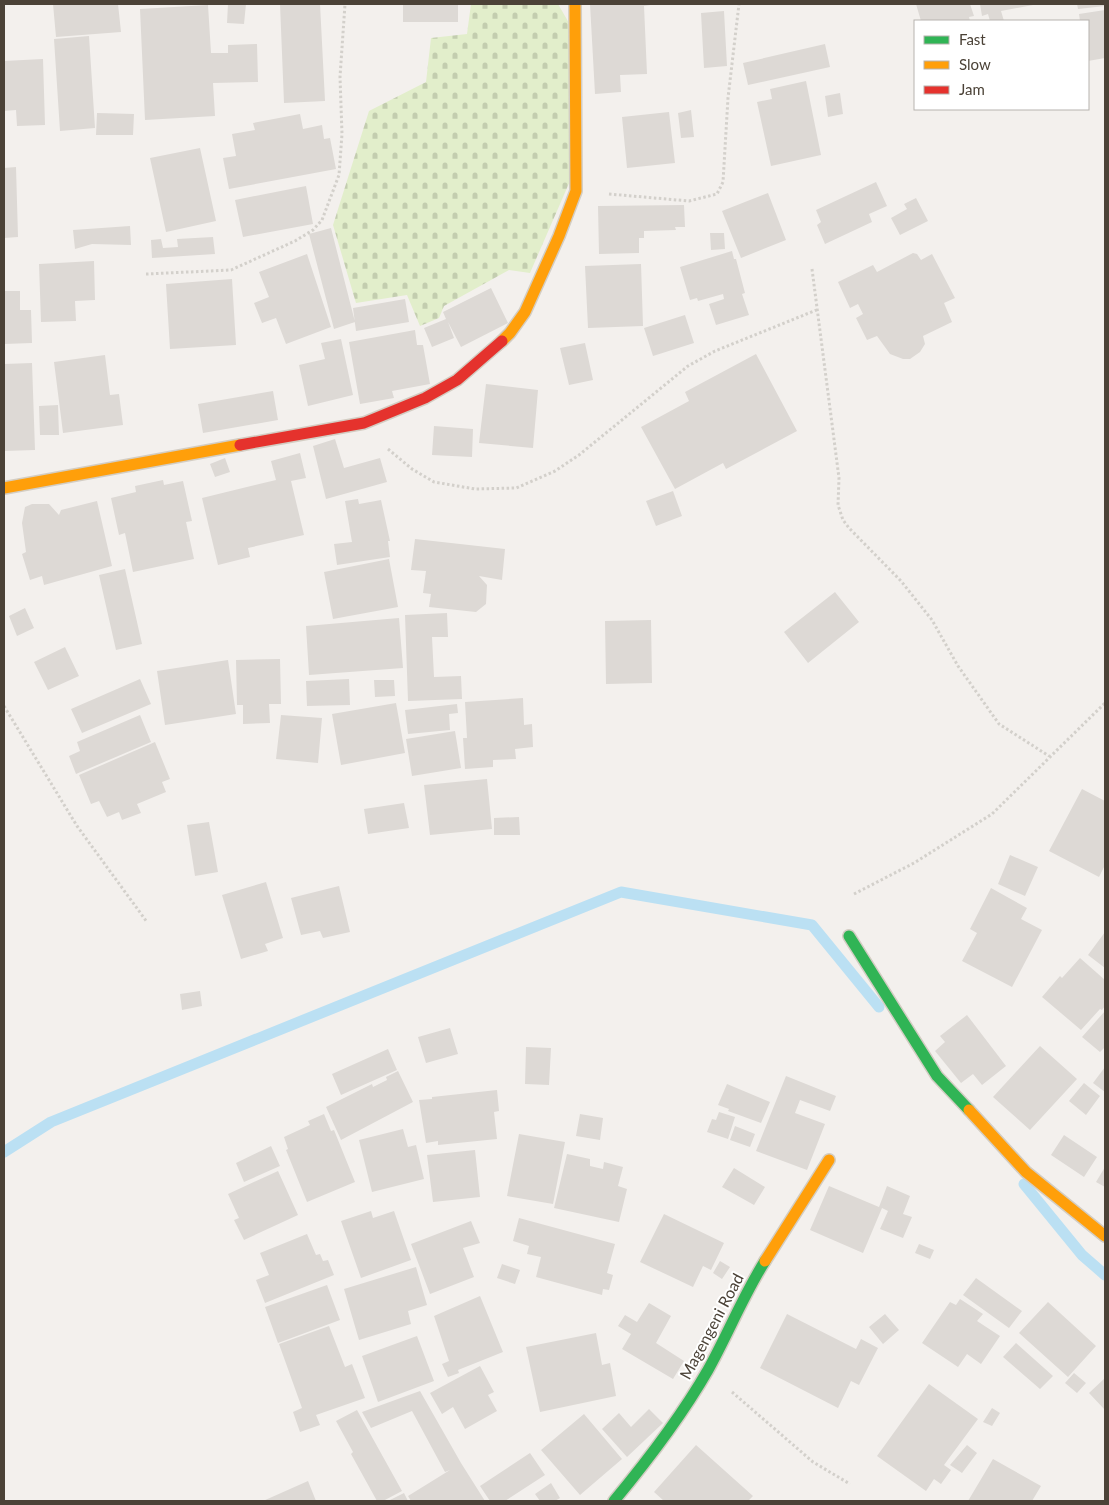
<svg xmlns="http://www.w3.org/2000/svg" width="1109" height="1505" font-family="Lato,sans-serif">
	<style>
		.cemetery { fill: url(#cemetery-stones) }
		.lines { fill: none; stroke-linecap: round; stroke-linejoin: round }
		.stream { stroke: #bbe0f3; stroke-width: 11 }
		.building { fill: #ddd9d5 }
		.fast-casing { stroke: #d3cdc3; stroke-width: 14 }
		.slow-casing { stroke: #d3cdc3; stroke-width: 14 }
		.jam-casing { stroke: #d3cdc3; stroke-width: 14 }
		.path { stroke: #d3d0cb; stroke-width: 3; stroke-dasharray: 2.5 2.5; stroke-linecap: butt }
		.fast { stroke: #30b455; stroke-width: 11 }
		.slow { stroke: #ff9f0a; stroke-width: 11 }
		.jam { stroke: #e5322d; stroke-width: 11 }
		.labels { text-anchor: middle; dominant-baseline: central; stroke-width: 4; stroke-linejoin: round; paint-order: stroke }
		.street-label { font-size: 16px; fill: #4b4237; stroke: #fff }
	</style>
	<defs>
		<pattern id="cemetery-stones" width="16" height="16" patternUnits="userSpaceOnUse" patternTransform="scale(1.25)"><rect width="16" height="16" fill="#e2eecb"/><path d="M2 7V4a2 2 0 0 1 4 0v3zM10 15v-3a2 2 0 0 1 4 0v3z" fill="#c3cdaf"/></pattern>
	</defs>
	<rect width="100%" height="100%" fill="#f3f0ed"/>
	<path class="cemetery" d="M471 4H558L569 23 577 165 530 273 509 270 444 306 439 318 420 326 407 295 356 303 333 225 369 111 426 82 431 38 467 34Z"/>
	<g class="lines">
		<path class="stream" d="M4 1152 51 1122 621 892 812 925 879 1007
			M1024 1184 1082 1255 1105 1275"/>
	</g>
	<path class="building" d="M53 4H118L121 32 56 37Z
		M228 4H246L244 24 227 23Z
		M280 4H320L325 101 284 103Z
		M403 4H458V22H403Z
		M590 4H657L644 6 647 74 620 75 621 92 595 94Z
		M916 4H970L974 16 969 17 970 21H921Z
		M980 4H1033V5L1001 11 1004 21H990L988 14 982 16Z
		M1077 4H1105V6L1078 9Z
		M208 5 211 53H228V45L257 44 258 82 213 83 215 116 145 120 140 9Z
		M1105 10V58L1088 61V21H1080L1079 14Z
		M724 11 727 66 704 68 701 13Z
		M89 36 95 128 60 131 54 39Z
		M825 44 830 67 748 85 743 63Z
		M43 59 45 125 17 126 16 110 4 111V61Z
		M806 81 821 155 771 166 757 102 772 99 770 89Z
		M840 93 843 114 828 117 825 96Z
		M691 110 694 137 681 138 678 113Z
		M669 112 675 163 627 168 622 117Z
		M97 113 134 114 133 135H96Z
		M300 114 303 129 322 125 324 139 330 138 336 169 229 189 223 158 236 156 232 134 255 130 253 123Z
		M200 148 216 221 166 232 150 158Z
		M16 167 18 237 4 238V168Z
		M876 182 887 206 869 214 872 222 825 244 817 225 821 222 816 210Z
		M306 186 313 224 243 237 235 200Z
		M768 193 786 240 741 258 722 211Z
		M916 198 928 221 900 235 891 218 907 209 904 204Z
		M684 205 685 227H675L676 230 644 231V238H639V253L599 254 598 206Z
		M130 226 131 245 92 244 75 249 73 230Z
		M331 228 355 322 334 329 309 234Z
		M710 233H724L725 249 711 250Z
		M213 237 215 254 152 258 151 240 161 239 163 248 178 247 177 239Z
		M732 251 734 259H736L745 293 742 294 749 315 716 325 709 304 724 299 723 294 698 301 697 298 690 300 680 267Z
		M913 253 917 254 921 260 932 254 955 298 944 303 952 322 923 336 925 344 920 352 910 359H903L890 354 877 336 867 340 856 318 863 314 858 304 850 308 838 282 873 265 877 272Z
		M307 254 331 327 286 344 276 318 262 323 254 303 269 297 259 272Z
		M94 261 95 300 75 301 76 321 41 322 39 264Z
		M641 264 643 326 588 328 585 266Z
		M232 279 236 345 170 349 166 284Z
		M491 288 508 323 461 347 448 322 454 338 432 347 424 328 446 319 443 312Z
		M4 291H20V310H31L32 343 4 344Z
		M405 299 409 322 356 331 353 308Z
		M685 315 694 343 653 356 644 328Z
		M415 330 417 345H423L430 384 392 391 394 398 360 404 349 342Z
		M341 339 353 395 308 406 299 365 325 359 321 343Z
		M585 343 593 380 569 385 560 348Z
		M756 354 797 431 726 469 723 463 675 489 641 427 689 401 685 392Z
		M105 355 110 395 119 394 123 425 63 433 54 362Z
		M32 363 35 450 4 451V364Z
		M486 384 538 390 533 448 479 443Z
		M273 391 278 420 203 433 198 404Z
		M58 405 59 435H40L39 406Z
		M434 426 473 429 472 457 432 455Z
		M335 439 344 468 380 458 387 482 326 499 313 446Z
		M300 453 306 478 291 481 304 535 248 548 250 557 218 565 202 498 276 480 271 461Z
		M225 458 230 472 215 477 210 464Z
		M163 480 164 485 183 481 192 521 186 522 194 559 133 572 125 533 119 535 111 498 136 492 135 486Z
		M673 491 682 516 656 526 646 501Z
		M358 499 359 504 381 500 390 541H388L390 557 337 565 334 544 352 542 345 501Z
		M97 501 112 566 44 585 42 576 30 580 22 554 26 552 22 523 25 507 32 504H49L59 515 61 510Z
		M415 539 505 549 502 580 479 576 487 585 486 604 476 612 429 607 431 594 423 593 426 571 411 570Z
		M389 559 398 607 333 619 324 572Z
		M125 569 142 644 116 650 99 575Z
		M835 592 859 622 808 663 784 632Z
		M25 608 34 628 17 636 9 616Z
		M447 613 448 637H432L434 677 461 676 462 699 408 701 405 615Z
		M399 618 403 668 309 675 306 626Z
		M651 620 652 683 606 684 605 621Z
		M65 647 79 676 48 690 34 662Z
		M280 659 281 704H269L270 723 243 724V705H237L236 660Z
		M228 660 236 714 165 725 157 671Z
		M140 679 151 704 82 733 71 709Z
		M349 679 350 705 307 706 306 681Z
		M374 680H394L395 696 375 697Z
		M523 698 524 725 532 724 533 747 515 749 516 759 493 760V767L465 769 463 738H467L465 702Z
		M396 703 405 753 341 765 332 714Z
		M457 704 458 713 449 714 450 730 408 734 405 710Z
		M140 715 151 742 76 774 69 756 80 751 77 742Z
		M281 715 322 718 318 763 276 759Z
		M455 731 461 768 412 776 406 739Z
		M155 742 170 779 162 782 166 792 137 804 141 813 122 820 119 812 107 817 99 801 91 804 79 775Z
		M487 779 492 829 430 835 424 785Z
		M1082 789 1105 801V865L1099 877 1049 851Z
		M404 803 409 828 368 834 364 809Z
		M519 817 520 835H494V818Z
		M209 822 218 872 195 876 187 825Z
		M1010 855 1038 867 1025 896 998 884Z
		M266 882 283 938 265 944 268 951 241 959 222 895Z
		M339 886 350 932 323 938 320 931 301 935 291 898Z
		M991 888 1027 908 1021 919 1042 930 1012 987 962 961 977 933 970 929Z
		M1105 932V968L1088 955Z
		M1080 958 1105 980V1006L1102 1010 1100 1009 1081 1030 1042 997 1060 976 1062 978Z
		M200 991 202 1006 182 1010 180 994Z
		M1105 1011V1047L1100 1052 1082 1037Z
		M967 1015 1006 1066 982 1085 973 1074 961 1083 935 1051 945 1042 940 1036Z
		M450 1028 458 1054 426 1063 418 1037Z
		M1040 1046 1077 1079 1030 1130 993 1097Z
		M526 1047 551 1048 549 1085 525 1084Z
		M388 1049 397 1070 341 1095 332 1074Z
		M1105 1067V1092L1093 1083Z
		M398 1071 413 1102 341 1140 326 1107 372 1084 373 1087 387 1080 386 1077Z
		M786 1076 836 1096 830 1111 800 1100 795 1113 825 1124 807 1170 756 1151Z
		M1084 1083 1100 1096 1086 1115 1069 1101Z
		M727 1084 770 1102 761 1123 728 1111 729 1109 718 1105Z
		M497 1090 499 1111 494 1112 497 1139 438 1145V1141L426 1143 419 1100 432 1099V1097Z
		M719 1112 735 1117 728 1139 707 1132 712 1119 716 1120Z
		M324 1114 331 1131 334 1130 355 1182 307 1202 286 1150 288 1149 284 1137 310 1125 308 1121Z
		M580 1114 603 1118 600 1140 576 1136Z
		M735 1126 755 1134 750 1147 730 1140Z
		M403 1129 408 1147 416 1145 424 1179 372 1192 359 1140Z
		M519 1134 565 1142 553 1204 507 1196Z
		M1064 1135 1097 1157 1084 1177 1051 1155Z
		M271 1146 280 1166 244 1182 236 1163Z
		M475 1150 480 1197 433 1202 427 1155Z
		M567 1154 590 1159V1166L603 1169 604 1162 623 1167 618 1186 627 1189 619 1222 554 1208Z
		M1105 1167V1187L1096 1182Z
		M734 1168 765 1187 754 1205 722 1187Z
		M278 1171 298 1215 244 1240 234 1220 239 1218 228 1194Z
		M829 1186 879 1207 887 1186 910 1196 903 1214 912 1217 903 1238 880 1229 888 1211 882 1208 863 1253 810 1230Z
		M371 1211 373 1218 394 1211 411 1260 361 1278 341 1221Z
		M664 1214 724 1243 711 1270 703 1266 693 1287 640 1262Z
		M519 1218 615 1244 607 1273 613 1275 609 1290 603 1289 602 1295 536 1277 541 1257 527 1254 529 1246 513 1241Z
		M471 1221 480 1243 463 1248 474 1277 430 1294 411 1244Z
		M307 1234 316 1255 320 1254 323 1261 328 1260 334 1275 265 1303 256 1280 269 1275 260 1253Z
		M919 1244 934 1250 930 1259 915 1253Z
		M720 1261 730 1267 722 1279 713 1273Z
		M502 1264 520 1270 515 1284 497 1278Z
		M416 1267 427 1305 408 1311 411 1324 359 1340 344 1289Z
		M976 1278 1022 1311 1009 1328 963 1295Z
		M327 1285 340 1320 278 1343 265 1307Z
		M480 1296 503 1352 458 1370 459 1373 448 1377 442 1364 449 1361 434 1316Z
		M960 1299 983 1314 977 1321 1000 1336 981 1364 967 1354 958 1367 922 1343 950 1302 956 1305Z
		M1048 1302 1096 1346 1068 1377 1019 1333Z
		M649 1303 671 1316 656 1343 684 1361 673 1379 622 1349 631 1334 618 1326 625 1315 637 1322Z
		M787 1314 856 1349 861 1339 878 1348 859 1385 851 1381 838 1408 760 1368Z
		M885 1314 899 1330 883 1344 869 1327Z
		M329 1326 345 1367 352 1364 365 1398 316 1415 320 1425 300 1432 293 1412 302 1408 279 1344Z
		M596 1333 602 1365 610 1363 616 1396 540 1412 526 1347Z
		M417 1336 434 1381 378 1402 362 1356Z
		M1016 1343 1053 1376 1040 1389 1003 1357Z
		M480 1366 494 1392 488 1395 497 1411 465 1429 453 1407 442 1414 430 1393Z
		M1074 1373 1086 1383 1077 1393 1065 1383Z
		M1105 1378V1410L1089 1393Z
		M929 1384 978 1419 944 1465 951 1470 941 1484 934 1479 926 1491 877 1456Z
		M420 1391 461 1463 485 1501H411L408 1496 450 1470 445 1472 412 1411 371 1428 362 1412Z
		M992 1408 1000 1413 992 1426 983 1422Z
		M649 1409 663 1423 627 1457 602 1429 619 1413 631 1427Z
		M357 1410 402 1491 383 1501H377L351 1454 353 1452 336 1421Z
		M584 1414 622 1459 580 1495 541 1450Z
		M696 1445 753 1496 748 1501H664L654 1492Z
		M967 1445 977 1453 962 1473 950 1465Z
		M530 1453 545 1475 505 1501H490L480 1486Z
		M993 1459 1041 1486 1032 1501H968Z
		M308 1481 316 1501H263Z
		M551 1483 560 1498 555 1501H540L535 1494Z
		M404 1493 408 1501H388Z"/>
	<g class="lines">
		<g class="fast-casing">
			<path id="fast" d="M849 936 937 1076 969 1110
				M614 1501C648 1460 681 1417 708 1370 728 1334 743 1296 765 1261"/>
		</g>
		<g class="slow-casing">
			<path id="slow" d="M502 341 510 333 525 312 559 236 576 191 575 4
				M4 488 240 445
				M969 1110 1026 1172 1105 1236
				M765 1261 829 1160"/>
		</g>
		<g class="jam-casing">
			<path id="jam" d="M240 445 364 423 425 398 457 380 502 341"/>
		</g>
		<path class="path" d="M609 194 689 201 717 194 723 182 728 98 739 4
			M812 269 839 478 838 505 843 520 849 528 901 581 932 620 958 666 999 724 1049 756
			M146 274 231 270 295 241 313 230 322 220 339 175 342 134 340 77 345 4
			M388 449 412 469 434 482 475 489 516 488 555 471 579 455 688 366 715 351 819 309
			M4 706 77 826 147 922
			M854 894 914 863 992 814 1105 703
			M732 1392 813 1462 850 1484"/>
		<use href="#fast" class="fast"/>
		<use href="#slow" class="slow"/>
		<use href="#jam" class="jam"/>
	</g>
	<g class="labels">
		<g class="street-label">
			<text transform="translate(711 1326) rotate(-62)">Magengeni Road</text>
		</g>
	</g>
	<rect width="1109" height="1505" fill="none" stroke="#4b4237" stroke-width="10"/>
	<rect x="914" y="20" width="175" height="90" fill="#ffffff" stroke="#b7b3af"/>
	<rect x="924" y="36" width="25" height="8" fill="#30b455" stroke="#b7b3af"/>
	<text x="959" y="45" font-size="15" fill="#4b4237">Fast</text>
	<rect x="924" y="61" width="25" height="8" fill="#ff9f0a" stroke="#b7b3af"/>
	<text x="959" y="70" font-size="15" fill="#4b4237">Slow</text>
	<rect x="924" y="86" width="25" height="8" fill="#e5322d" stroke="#b7b3af"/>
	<text x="959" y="95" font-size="15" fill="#4b4237">Jam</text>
</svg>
